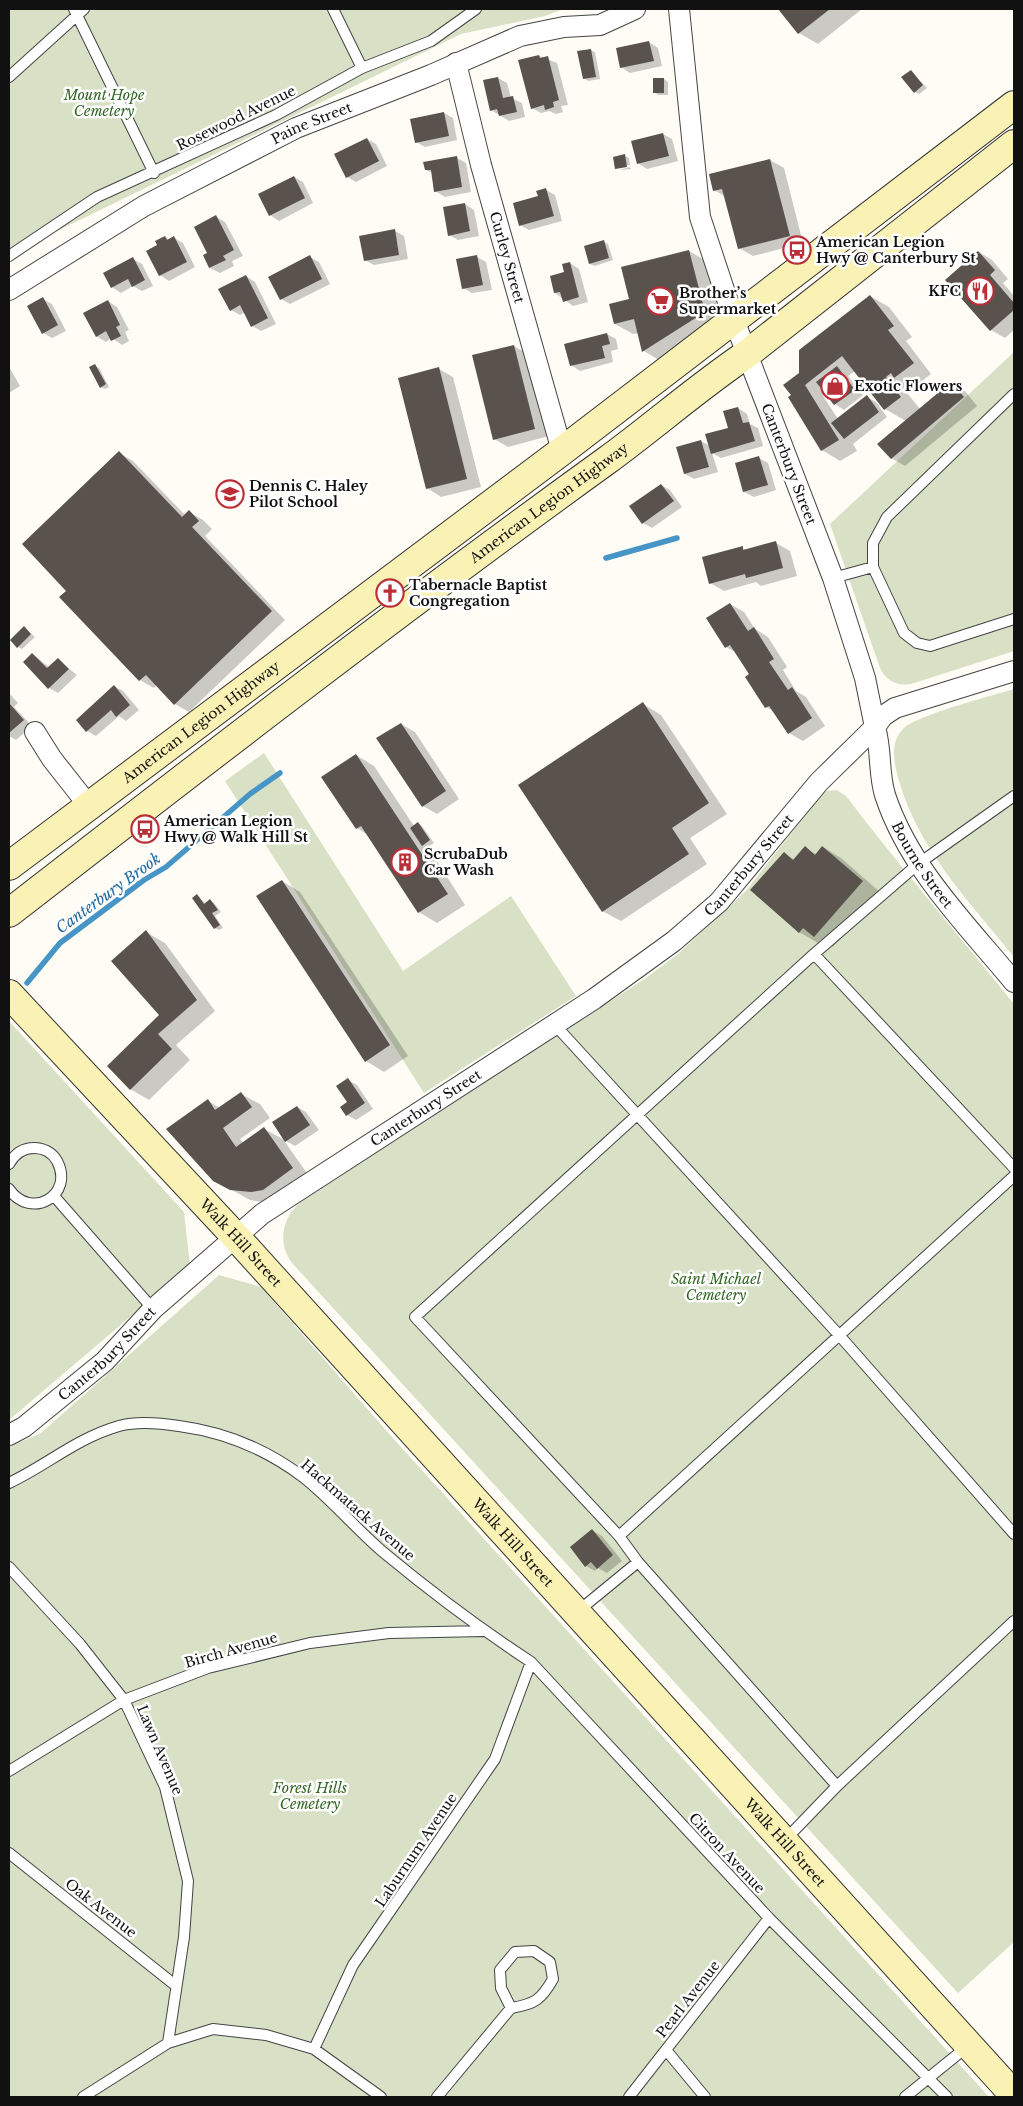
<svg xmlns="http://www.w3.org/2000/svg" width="1023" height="2106" font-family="'Libre Baskerville',serif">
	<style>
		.cemetery { fill: #d8e1c5 }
		.shadow { fill: #0003 }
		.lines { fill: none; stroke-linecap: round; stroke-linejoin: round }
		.stream { stroke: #4795c6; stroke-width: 5.5 }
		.building { fill: #59524d }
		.lane-casing { stroke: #444; stroke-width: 12 }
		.street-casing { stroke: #444; stroke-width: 22 }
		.secondary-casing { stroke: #333; stroke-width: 30 }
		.lane { stroke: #fff; stroke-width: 10 }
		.street { stroke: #fff; stroke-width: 20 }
		.secondary { stroke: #faf2b4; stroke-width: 28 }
		.labels { text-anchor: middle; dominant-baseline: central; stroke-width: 5; stroke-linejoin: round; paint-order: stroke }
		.park-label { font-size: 14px; font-style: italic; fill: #326623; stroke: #fff }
		.street-label { font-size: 14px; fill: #111; stroke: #fff }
		.poi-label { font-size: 14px; font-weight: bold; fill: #111; stroke: #fff; text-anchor: start }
		.water-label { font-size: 15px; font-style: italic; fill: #1f679d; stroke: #fff }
	</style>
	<rect width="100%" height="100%" fill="#fefcf5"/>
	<path class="cemetery" d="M9 9H563L545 16 461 34 49 235 9 263Z
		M1014 352V651L911 684C897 686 886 681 880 668L830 524Z
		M1014 689V957C969 901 920 852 899 781 894 763 889 742 904 728 918 715 991 696 1014 689Z
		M264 753 403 971 511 896 576 996 424 1093 225 781Z
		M837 790 846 796C900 867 958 934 1014 1004V1942L958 1993 292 1263C277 1243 282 1217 301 1202L646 978 679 953 745 892 821 795 827 791Z
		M9 1021 184 1212 190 1266 9 1420Z
		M219 1275 261 1287 391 1436 989 2097H9V1447L41 1433Z"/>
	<path class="shadow" d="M779 9H862L818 44 799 33Z
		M649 42 658 48 662 66 630 73 621 67Z
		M590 50 595 52 600 79 588 81 584 78Z
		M539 56 557 63 568 105 561 106 563 112 556 114 549 111 541 113 532 108Z
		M911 71 927 88 919 94 915 92Z
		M498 78 507 83 511 98 522 103 525 117 509 121 491 110Z
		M664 79 668 82V95H658L654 92Z
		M444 113 453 118 457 140 425 147 416 142Z
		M663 134 672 139 678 161 647 169 638 163Z
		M367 139 376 144 387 166 356 182 347 177Z
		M625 156 629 158 630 165 618 167V169L616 168Z
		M457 158 466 163 471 192 445 197 435 191 432 173 426 170Z
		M770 160 784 168 803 243 753 256 739 248 726 197 714 190Z
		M630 167 631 169 619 170Z
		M294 177 303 182 313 203 279 221 270 215Z
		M546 190 555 195 562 221 529 230 520 225Z
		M465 204 474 210 479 236 458 240 449 235Z
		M216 217 225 222 243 256 232 261 234 266 220 273 210 268 204 256 209 253Z
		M395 231 404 236 408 259 374 265 365 260Z
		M165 237 170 240 174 238 183 243 195 267 169 281 160 275 159 246Z
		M604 242 608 244 613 260 595 266 590 264Z
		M689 251 708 262 723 323 662 362 644 351 639 333 633 334 615 324 631 300Z
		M979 252 992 260 1008 279 1003 283 1014 296V330L1005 338 991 330Z
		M310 257 319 262 330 284 290 304 281 299Z
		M477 257 486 262 492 290 472 293 463 288Z
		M133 259 142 264 153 286 142 291 133 286 121 293 112 287Z
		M570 263 579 269 588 302 573 306 555 293Z
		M246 276 255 282 276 324 261 331 252 326 245 312 240 315 231 310Z
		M870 296 889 307 912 337 906 341 931 374 913 388 908 385 903 388 920 409 951 383 965 391 977 406 905 466 891 458 906 421 885 409 855 371 848 376 863 395 844 410 835 404 826 393 823 396 838 419 867 397 876 402 887 417 853 444 857 451 840 461 822 450 801 373Z
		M43 299 52 304 66 331 52 338 43 333Z
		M108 301 117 307 129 330 125 332 129 341 122 345 112 338 106 342 96 336Z
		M607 334 616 339 618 349 611 351 613 362 580 371 571 365Z
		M514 346 528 354 549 436 508 447 494 439Z
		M95 366 99 368 109 387 105 389 101 387Z
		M9 367 20 386 9 393Z
		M439 369 453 377 481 487 441 497 427 488Z
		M738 408 747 414 750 424 758 428 763 446 721 458 712 453 718 472 694 479 685 474 701 441 710 446 730 429Z
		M119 453 133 461 185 515 189 512 203 520 212 529 205 536 285 620 189 712 175 704 157 685 154 688 140 680 61 597 68 591Z
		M759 458 768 463 776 490 754 497 744 492Z
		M661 485 670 490 682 507 652 528 643 523Z
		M776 543 790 551 797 576 761 586 756 582 724 591 710 583 742 548 747 550Z
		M730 604 744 612 755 629 768 637 787 667 783 670 796 691 806 697 825 726 803 741 789 733 775 712 766 707 737 653 726 647Z
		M24 628 35 637 22 649 18 647Z
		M33 654 50 668 58 660 77 675 58 693 49 688Z
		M114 686 123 691 139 710 126 721 119 716 96 736 87 731Z
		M9 693 18 703 14 707 32 726 16 740 9 736Z
		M643 704 661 715 727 814 690 838 707 864 621 921 602 911Z
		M401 724 415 732 459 799 437 814 423 806Z
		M356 755 374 766 414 826 418 824 422 826 434 843 428 847 465 905 437 923 419 912 368 835 357 828Z
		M823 847 841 858 881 893 833 947 820 940 818 943 799 932 784 854 795 860 805 848 816 854Z
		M282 881 300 892 408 1056 384 1072 366 1061Z
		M197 895 206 904 210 901 214 903 221 912 215 916 223 928 219 930 215 928Z
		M146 932 165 943 215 1011 176 1045 190 1060 149 1100 130 1089 161 1015Z
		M348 1080 357 1085 373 1109 356 1120 347 1115 349 1103Z
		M241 1094 260 1104 270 1118 240 1139 244 1144 264 1129 283 1139 311 1179 267 1203 250 1200 214 1180 208 1101 220 1108Z
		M297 1107 306 1112 319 1130 295 1146 286 1141Z
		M593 1531 602 1536 622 1561 607 1573 598 1568 595 1571 586 1566Z"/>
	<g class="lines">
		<path class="stream" d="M606 558 677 538
			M27 983 60 943 144 880 166 867 250 794 280 773"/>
	</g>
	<path class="building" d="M778 9H830L798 34Z
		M649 41 654 61 620 68 616 48Z
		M591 49 596 77 583 79 577 51Z
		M539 55 540 58 548 56 559 100 553 102 554 107 545 110 544 105 531 109 518 60Z
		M911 70 923 85 914 93 901 77Z
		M498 77 503 98 513 96 517 112 499 116 497 109 490 111 483 80Z
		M653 78H664V93H653Z
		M444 112 449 136 415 143 410 119Z
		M663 133 669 156 637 164 631 141Z
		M367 138 379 161 346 178 334 154Z
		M625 154 627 167 615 169 613 157Z
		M457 156 462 187 434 192 431 170H425L423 162Z
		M770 159 790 236 738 249 722 189 713 191 709 174Z
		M294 176 305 198 269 216 258 194Z
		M546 188 554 216 519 226 513 203 538 196 536 191Z
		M465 203 470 231 448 236 443 207Z
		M216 215 234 250 223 256 226 260 209 268 203 255 207 253 194 227Z
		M395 229 399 255 364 261 359 236Z
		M165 236 167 240 174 236 187 262 159 276 146 251 157 245 155 241Z
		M604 240 609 258 589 264 584 246Z
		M689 250 705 312 642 352 634 319 614 324 609 304 629 299 621 267Z
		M978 251 995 270 990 275 1014 303V310L990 331 945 280Z
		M310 255 322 279 280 300 268 277Z
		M477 255 483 285 462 289 456 259Z
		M133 257 145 280 132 287 128 279 111 288 103 273Z
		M570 262 579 297 563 302 560 292 554 293 550 276 564 272 562 264Z
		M246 275 268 318 251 327 240 305 230 311 218 289Z
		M870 295 894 326 888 330 914 363 894 378 891 373 886 377 901 397 884 410 842 356 805 385 839 440 821 451 788 397 791 395 783 385 799 373V350Z
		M43 297 58 325 42 334 27 306Z
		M108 300 120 325 116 327 121 336 111 341 106 331 96 337 83 313Z
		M607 333 610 344 602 346 605 358 570 366 564 344Z
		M514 345 535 429 493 440 472 355Z
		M95 364 106 384 100 388 89 367Z
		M837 366 855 390 834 405 816 382Z
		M439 367 467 479 426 489 398 378Z
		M951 382 964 397 891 459 877 444Z
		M867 395 879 412 844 439 831 423Z
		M738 407 743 423 749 422 755 441 711 454 705 434 728 428 723 411Z
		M701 440 709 467 684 474 676 447Z
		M119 451 182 517 189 510 199 521 192 527 272 611 174 705 146 675 139 681 59 597 66 591 22 544Z
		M759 456 768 485 743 492 735 463Z
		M661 484 674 501 642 524 629 506Z
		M776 541 783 568 746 578 745 574 709 584 702 557 743 546V550Z
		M730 603 748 631 754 627 774 659 769 662 788 690 792 687 812 718 788 734 769 706 765 708 745 677 749 674 730 645 725 648 706 618Z
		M24 626 31 634 17 648 10 640Z
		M32 653 47 668 58 658 69 669 48 689 23 662Z
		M114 685 130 705 116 717 111 710 86 732 76 720Z
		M643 702 709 803 672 828 689 854 602 912 518 785Z
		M9 703 24 720 9 733Z
		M401 723 446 791 422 807 376 738Z
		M356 754 448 894 418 913 361 826 356 829 321 777Z
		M418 822 430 840 422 846 410 828Z
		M805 846 815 855 822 846 863 881 814 937 803 928 799 933 750 890 784 852 793 860Z
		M282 880 390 1045 365 1062 256 896Z
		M197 894 204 904 210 899 218 910 212 913 220 925 214 929 192 898Z
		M146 930 197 1000 158 1034 172 1049 130 1090 107 1066 159 1015 111 961Z
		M348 1078 365 1103 346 1116 340 1107 347 1102 336 1086Z
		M241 1092 252 1107 223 1128 236 1147 264 1127 293 1168 263 1190 251 1192 230 1190 213 1181 166 1129 208 1099 215 1110Z
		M297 1106 310 1125 285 1142 272 1122Z
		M592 1529 613 1555 597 1569 591 1562 585 1567 570 1547Z"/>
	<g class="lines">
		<g class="lane-casing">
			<path id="lane" d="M74 9 154 173
				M333 9 362 68
				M9 77 84 9
				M9 256 97 197 276 115 362 68 431 41 476 9
				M1014 394 887 517 873 543V567L904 633 917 643 930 646 1014 619
				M833 578 873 567
				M814 954 1014 1168
				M555 1025 839 1335 1014 1534
				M9 1164C14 1155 22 1148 34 1148 43 1148 52 1152 57 1161 75 1195 31 1221 9 1189
				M54 1196 153 1309
				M9 1483C47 1465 77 1438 119 1426 137 1421 160 1423 179 1426 224 1432 266 1449 303 1477 331 1499 355 1528 383 1552 430 1591 479 1628 531 1662L769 1918 947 2097
				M619 1536 1014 1176
				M9 1567 80 1644 124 1700 165 1787 188 1881 184 1937 168 2043
				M577 1612 638 1562
				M9 1771 124 1700 208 1668 310 1643 389 1633 484 1631
				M837 1786 638 1562 619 1536 415 1317 814 954 918 864 1014 796
				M784 1841 837 1786 1014 1621
				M9 1853 175 1985
				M314 2049 353 1965 495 1759 531 1662
				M666 2050 705 2097
				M83 2097 168 2043 213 2029 266 2035 314 2049 381 2097
				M437 2097 511 2008C535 2004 541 2000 553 1979L550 1962 534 1951 515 1952 500 1970 501 1988 511 2008
				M629 2097 769 1918
				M905 2097 968 2046"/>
		</g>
		<g class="street-casing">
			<g id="street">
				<path id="s1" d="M456 63 481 165 562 451"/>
				<path id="s2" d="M9 290 144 206 296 128 431 75 520 36 564 27 600 25 635 9"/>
				<path id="s3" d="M1014 671 895 708 883 716 875 727C882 751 878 772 885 795 909 868 966 924 1014 982"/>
				<path d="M35 732 52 759 89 806"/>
				<path id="s4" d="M9 1435 24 1427 105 1361 153 1309 262 1214 594 999 674 941 719 902 819 782 875 727 865 678 833 578 734 320 700 217 679 9"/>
			</g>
		</g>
		<g class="secondary-casing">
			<g id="secondary">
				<path id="s5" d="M9 866 562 451 1014 105"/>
				<path id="s6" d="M9 913C206 760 404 607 606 461 654 426 698 387 747 354L1014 144"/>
				<path id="s7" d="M9 994 235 1236 1014 2095"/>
			</g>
		</g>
		<use href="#lane" class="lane"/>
		<use href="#street" class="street"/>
		<use href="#secondary" class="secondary"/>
	</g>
	<defs>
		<g id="bus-ring" transform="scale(1.4375)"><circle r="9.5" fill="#fff" stroke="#ba2f37" stroke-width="1.5"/><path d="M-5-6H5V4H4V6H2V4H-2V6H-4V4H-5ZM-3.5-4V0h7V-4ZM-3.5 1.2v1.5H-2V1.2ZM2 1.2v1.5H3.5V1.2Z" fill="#ba2f37"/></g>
		<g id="restaurant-ring" transform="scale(1.4375)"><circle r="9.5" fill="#fff" stroke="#ba2f37" stroke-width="1.5"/><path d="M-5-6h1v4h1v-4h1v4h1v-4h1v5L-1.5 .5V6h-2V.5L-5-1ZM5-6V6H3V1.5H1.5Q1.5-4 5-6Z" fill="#ba2f37"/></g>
		<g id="supermarket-ring" transform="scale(1.4375)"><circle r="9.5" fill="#fff" stroke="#ba2f37" stroke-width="1.5"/><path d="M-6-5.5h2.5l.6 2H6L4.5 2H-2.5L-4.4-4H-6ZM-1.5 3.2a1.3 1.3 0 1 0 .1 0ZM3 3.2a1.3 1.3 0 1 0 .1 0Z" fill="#ba2f37"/></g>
		<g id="shop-ring" transform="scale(1.4375)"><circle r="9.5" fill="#fff" stroke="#ba2f37" stroke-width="1.5"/><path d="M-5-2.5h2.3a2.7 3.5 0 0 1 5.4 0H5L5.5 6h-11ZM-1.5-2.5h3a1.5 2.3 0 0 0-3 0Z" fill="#ba2f37"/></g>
		<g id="school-ring" transform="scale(1.4375)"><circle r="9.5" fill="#fff" stroke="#ba2f37" stroke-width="1.5"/><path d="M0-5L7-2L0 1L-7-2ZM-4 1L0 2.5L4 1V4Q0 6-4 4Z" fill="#ba2f37"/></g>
		<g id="church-ring" transform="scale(1.4375)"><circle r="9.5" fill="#fff" stroke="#ba2f37" stroke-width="1.5"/><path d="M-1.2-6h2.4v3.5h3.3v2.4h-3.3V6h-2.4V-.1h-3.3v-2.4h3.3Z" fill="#ba2f37"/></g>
		<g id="building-ring" transform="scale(1.4375)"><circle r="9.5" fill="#fff" stroke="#ba2f37" stroke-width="1.5"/><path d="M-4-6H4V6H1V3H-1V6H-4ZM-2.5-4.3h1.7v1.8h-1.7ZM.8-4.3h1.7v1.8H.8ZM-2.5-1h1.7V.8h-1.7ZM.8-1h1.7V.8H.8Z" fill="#ba2f37"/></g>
	</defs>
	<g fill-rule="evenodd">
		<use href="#bus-ring" x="797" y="250"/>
		<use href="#restaurant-ring" x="980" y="291"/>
		<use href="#supermarket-ring" x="660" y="301"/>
		<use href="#shop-ring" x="835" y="386"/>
		<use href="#school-ring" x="230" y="494"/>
		<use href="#church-ring" x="390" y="593"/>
		<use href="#bus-ring" x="145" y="829"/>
		<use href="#building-ring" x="405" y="862"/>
	</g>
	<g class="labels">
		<g class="park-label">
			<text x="104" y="95">Mount Hope<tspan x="104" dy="16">Cemetery</tspan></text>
			<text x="716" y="1279">Saint Michael<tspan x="716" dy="16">Cemetery</tspan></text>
			<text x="310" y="1788">Forest Hills<tspan x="310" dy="16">Cemetery</tspan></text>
		</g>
		<g class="street-label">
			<text transform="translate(236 118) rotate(-26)">Rosewood Avenue</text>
			<text stroke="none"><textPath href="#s2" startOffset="346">Paine Street</textPath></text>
			<text stroke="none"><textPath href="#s1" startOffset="201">Curley Street</textPath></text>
			<text transform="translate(789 464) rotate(69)">Canterbury Street</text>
			<text stroke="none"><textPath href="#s6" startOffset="678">American Legion Highway</textPath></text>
			<text stroke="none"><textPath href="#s5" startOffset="240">American Legion Highway</textPath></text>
			<text stroke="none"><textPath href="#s3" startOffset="301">Bourne Street</textPath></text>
			<text stroke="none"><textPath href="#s4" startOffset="938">Canterbury Street</textPath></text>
			<text stroke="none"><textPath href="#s4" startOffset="532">Canterbury Street</textPath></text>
			<text stroke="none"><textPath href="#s7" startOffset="340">Walk Hill Street</textPath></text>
			<text stroke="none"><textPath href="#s4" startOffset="128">Canterbury Street</textPath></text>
			<text transform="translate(358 1510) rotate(41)">Hackmatack Avenue</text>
			<text stroke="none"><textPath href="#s7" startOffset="745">Walk Hill Street</textPath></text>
			<text transform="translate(231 1650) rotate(-16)">Birch Avenue</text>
			<text transform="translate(160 1750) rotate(67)">Lawn Avenue</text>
			<text stroke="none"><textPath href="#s7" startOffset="1150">Walk Hill Street</textPath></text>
			<text transform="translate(416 1850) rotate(-56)">Laburnum Avenue</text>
			<text transform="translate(727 1853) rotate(47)">Citron Avenue</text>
			<text transform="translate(101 1908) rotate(38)">Oak Avenue</text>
			<text transform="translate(688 1999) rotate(-52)">Pearl Avenue</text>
		</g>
		<g class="poi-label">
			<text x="816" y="242">American Legion<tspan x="816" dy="16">Hwy @ Canterbury St</tspan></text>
			<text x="961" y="291" text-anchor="end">KFC</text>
			<text x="679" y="293">Brother’s<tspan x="679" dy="16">Supermarket</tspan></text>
			<text x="854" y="386">Exotic Flowers</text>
			<text x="249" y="486">Dennis C. Haley<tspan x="249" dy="16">Pilot School</tspan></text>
			<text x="409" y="585">Tabernacle Baptist<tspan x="409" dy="16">Congregation</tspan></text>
			<text x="164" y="821">American Legion<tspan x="164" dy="16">Hwy @ Walk Hill St</tspan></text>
			<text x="424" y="854">ScrubaDub<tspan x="424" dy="16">Car Wash</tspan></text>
		</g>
		<g class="water-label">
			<text transform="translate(108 893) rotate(-36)">Canterbury Brook</text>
		</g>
	</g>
	<rect width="1023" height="2106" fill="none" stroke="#111111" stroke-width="20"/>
</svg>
